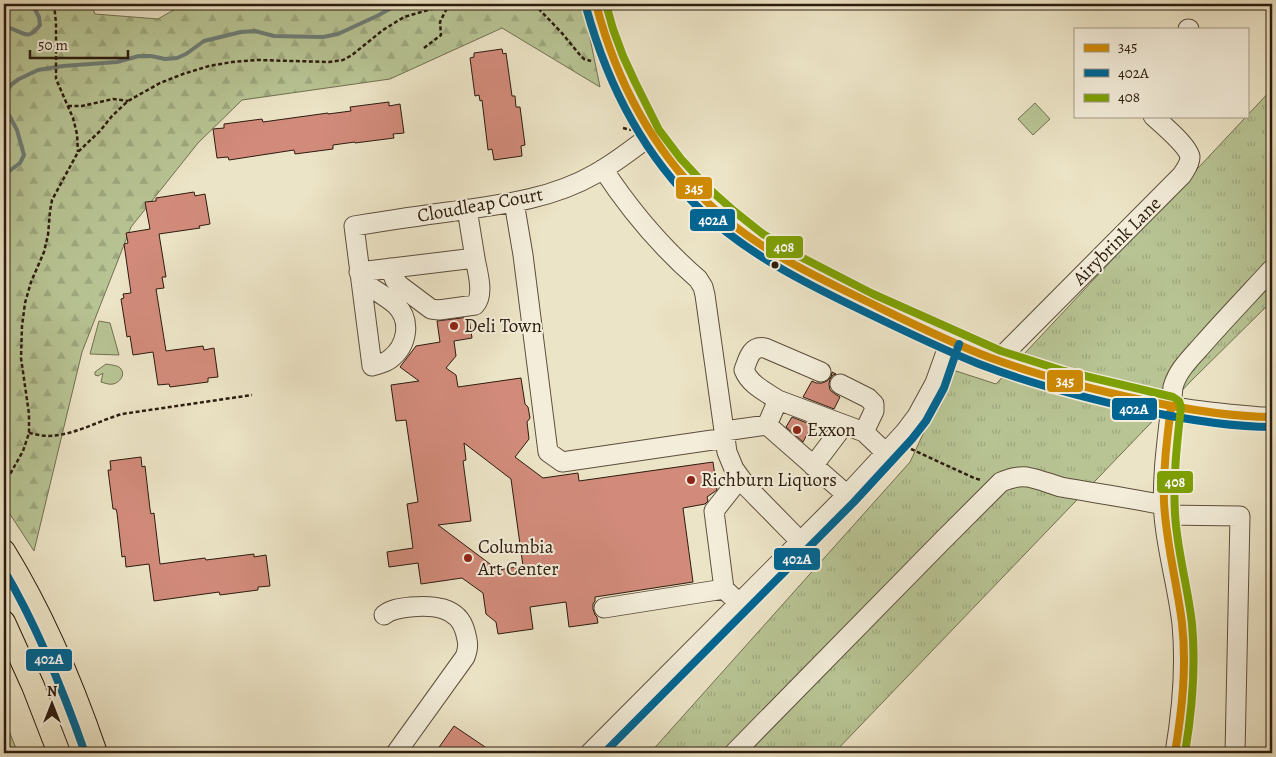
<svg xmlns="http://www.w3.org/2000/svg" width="1276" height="757" font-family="Alegreya,serif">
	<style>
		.grass { fill: url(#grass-tufts); stroke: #727051 }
		.forest { fill: url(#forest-firs); stroke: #727051 }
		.park { fill: #b8c494; stroke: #727051 }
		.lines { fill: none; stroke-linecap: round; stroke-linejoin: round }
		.stream { stroke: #6e7d76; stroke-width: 4 }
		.building { fill: #d28b7b; stroke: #2c1c0e; fill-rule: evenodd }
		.minor-casing { stroke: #5c4e3c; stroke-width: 21 }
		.major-casing { stroke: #2c1c0e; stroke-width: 24 }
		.path { stroke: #2c1c0e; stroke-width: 2.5; stroke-dasharray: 4 2.5; stroke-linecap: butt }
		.minor { stroke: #f3edda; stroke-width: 19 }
		.major { stroke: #ece4c6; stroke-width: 22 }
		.bus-1-casing { stroke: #f3edda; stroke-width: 11 }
		.bus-2-casing { stroke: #f3edda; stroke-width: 11 }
		.bus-3-casing { stroke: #f3edda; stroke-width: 11 }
		.bus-1 { stroke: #ce8a03; stroke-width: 8 }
		.bus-2 { stroke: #006592; stroke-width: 8 }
		.bus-3 { stroke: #7ea004; stroke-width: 8 }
		.bus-dot { fill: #2c1c0e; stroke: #f3edda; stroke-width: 2 }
		.poi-dot { fill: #8f2418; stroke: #f3edda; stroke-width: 2 }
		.labels { text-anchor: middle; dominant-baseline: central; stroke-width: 4; stroke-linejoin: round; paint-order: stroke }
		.street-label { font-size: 19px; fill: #2c1c0e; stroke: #f3edda }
		.poi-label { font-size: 19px; fill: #2c1c0e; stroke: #f3edda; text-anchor: start }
		.line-badge { stroke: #f3edda; stroke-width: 2 }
		.badge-label { font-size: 14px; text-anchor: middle; font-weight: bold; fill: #fff }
	</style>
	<defs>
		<pattern id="grass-tufts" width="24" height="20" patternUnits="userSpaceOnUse" patternTransform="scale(1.25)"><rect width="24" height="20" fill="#b8c494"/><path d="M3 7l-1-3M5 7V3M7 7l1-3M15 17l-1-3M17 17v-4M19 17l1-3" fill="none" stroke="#9ea87e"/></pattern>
		<pattern id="forest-firs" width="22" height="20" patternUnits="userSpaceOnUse" patternTransform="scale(1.25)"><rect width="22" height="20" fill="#b8c494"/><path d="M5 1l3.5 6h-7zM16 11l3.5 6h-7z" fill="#9ea87e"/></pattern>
	</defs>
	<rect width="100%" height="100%" fill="#ece4c6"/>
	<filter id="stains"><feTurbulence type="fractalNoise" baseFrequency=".004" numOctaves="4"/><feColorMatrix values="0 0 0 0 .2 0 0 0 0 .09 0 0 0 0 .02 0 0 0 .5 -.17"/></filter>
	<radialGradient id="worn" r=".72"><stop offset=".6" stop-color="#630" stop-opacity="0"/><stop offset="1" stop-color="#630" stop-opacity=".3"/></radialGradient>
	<path class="grass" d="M1272 89V301L1193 379 834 753H650L910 462 953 370 996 384Z"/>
	<path class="forest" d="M4 4H91L95 14 158 19 184 4H583L600 87 502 28 390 79 242 100 198 143 131 227 82 352 34 551 4 505Z
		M4 719 18 753H4Z"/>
	<path class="park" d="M1035 103 1050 119 1033 135 1018 119Z
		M99 321 110 323 119 355 90 354Z
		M106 364C110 365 119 365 121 369 126 375 119 383 113 384 109 385 105 383 101 382L103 373 98 376 95 375V372Z"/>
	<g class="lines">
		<path class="stream" d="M4 30 9 28C25 32 27 42 40 25L39 17 32 4
			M4 94 12 84 19 79 38 70 63 66 117 62 139 56H151L165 59 177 58 186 54 204 41 241 32 255 31 274 36 323 37 338 34 379 15 398 4
			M4 106 17 130 24 155 20 163 4 175"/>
	</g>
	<path class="building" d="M502 49 503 54 506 53 512 96H515L516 107H520L525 145 521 146 522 156 494 160 492 149 488 150 482 100 480 101 479 95 475 96 470 58 474 57V53Z
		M389 102V106L400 104 404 133 393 134 394 138 355 143V142L333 145V149L295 154 294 150 229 160 228 157 217 158 213 129 224 128V124L262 119 263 122 328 113V114L351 111 350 107Z
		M194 192 195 196 205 194 210 224 199 226 200 228 159 234 166 277H162L164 288 156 289 166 351 203 346 204 350 214 348 218 377 208 378V382L170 387 169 384 158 385 153 352 133 355 130 336 127 337 121 299 124 298 123 294 131 293 124 244 128 243 126 233 150 229 145 202 156 201V198Z
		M469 317 472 338 454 341 456 356 446 368 456 375 458 387 521 378 525 404 528 407 530 418 527 422 529 439 515 457 543 478 578 473 579 481 713 462 717 490 707 497 708 501 705 504 683 508 693 582 595 597V601L593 604V609L595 615 597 617 598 623 569 627 566 602 530 607 533 629 498 634 496 622 486 614 483 593 462 578 421 584 418 563 389 567 387 552 413 548 407 504 418 502 406 420 396 421 391 385 419 381 400 367 416 346 440 342 437 321ZM464 443 511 479 523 566 498 570 438 525 471 521 463 461 466 460Z
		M832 372 836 374 833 375 830 379 829 384 830 390 835 394 840 397 834 409 803 397 812 381 816 383H822L827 381 831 377Z
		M792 417 812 425 803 442 786 427Z
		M141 457 142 467 145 466 150 509 151 514 154 513 160 564 205 558 206 560 254 554V557L266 555 270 586 258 587V590L220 595 219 592 154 601 149 564 126 567 125 556 122 557 117 513 116 509H113L108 470H111L110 461Z
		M454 726 494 753H435Z"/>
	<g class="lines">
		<g class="minor-casing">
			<path id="minor" d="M596 4C613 78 653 148 707 202 748 241 797 267 847 292 875 306 903 319 931 332 953 342 976 353 1000 361 1055 380 1112 395 1170 406 1200 412 1231 414 1261 417H1272
				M1188 29H1189
				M603 169C630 210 661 247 698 279L703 287 705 295 727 452 734 469 747 487 800 541
				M514 202 523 255 548 452 562 462 726 438
				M390 268 395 280 399 285 431 309 439 310 475 305C485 294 477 271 475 258
				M359 272 475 258 467 209
				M361 281C371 288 386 296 396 305 412 321 407 346 390 359 385 363 378 364 372 366L354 226C385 221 417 216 448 212 498 205 550 200 595 174 615 163 633 149 651 135
				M998 360 1182 175C1185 170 1190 164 1190 157 1188 146 1162 124 1153 116
				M840 384 868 398 874 404V411L864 432
				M778 400C766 392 750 385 744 370 748 359 751 345 765 348L821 372
				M767 425 778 400 864 432 886 453
				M725 431 767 425 847 495
				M813 466 844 425
				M1164 515 1240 516 1235 753
				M739 603 724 589 714 511 740 478
				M604 608 724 589
				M384 615C391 609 401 608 410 607 432 605 458 606 465 631 468 642 469 647 465 657L396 753
				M590 753 847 495 905 432 917 416 935 383 950 341
				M734 753 942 541 1001 482C1010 478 1018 476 1027 477 1039 479 1050 484 1061 487 1095 493 1130 498 1164 505
				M1175 753C1182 711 1186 667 1182 624 1178 588 1167 552 1164 516 1161 473 1169 430 1173 387 1178 369 1192 357 1204 343 1226 318 1249 294 1272 269"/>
		</g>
		<g class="major-casing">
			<path id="major" d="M4 551C43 614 72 683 96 753
				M4 622 33 686 59 753"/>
		</g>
		<path class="path" d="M54 4 56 23V79L73 118 77 134 78 152
			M534 4 561 32 580 55 584 59 591 61
			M424 48 441 35 440 22 449 4
			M68 106H82L113 99 128 101
			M623 128 631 130
			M29 433C35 434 42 436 49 436 75 435 98 421 122 414L252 395
			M911 449 974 478 981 480
			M4 485 23 451 29 433V414L21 358 22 326 25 303 31 282 44 252 48 235 50 211 52 200 78 152 100 131 112 116 128 101 160 83 183 74 209 66 232 62 257 60 329 62 343 60 352 55 383 30 404 17 449 4"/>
		<use href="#minor" class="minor"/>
		<use href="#major" class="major"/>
		<g class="bus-1-casing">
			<path id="bus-1" d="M596 4C616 80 650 146 706 201 749 244 806 272 860 298 903 319 946 341 991 358 1040 376 1091 389 1142 400 1184 409 1229 417 1272 417
				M1171 407C1167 439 1163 470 1164 502 1166 543 1177 583 1182 623 1187 667 1182 710 1175 753"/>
		</g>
		<g class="bus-2-casing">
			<path id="bus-2" d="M586 7C607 83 643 155 701 210 747 254 805 283 861 310 900 329 939 348 979 364 1031 384 1085 398 1140 410 1183 419 1228 427 1272 427
				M4 570C38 628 63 690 85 753
				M604 753 854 502 912 439 926 421 944 388 959 344"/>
		</g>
		<g class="bus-3-casing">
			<path id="bus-3" d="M606 4 613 29 623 56 635 82 659 130 681 159 706 186 734 211 763 234 797 255 873 294 1001 351 1064 371 1173 397 1179 401 1181 407C1177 443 1173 478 1175 514 1177 551 1188 587 1192 624 1196 667 1192 711 1185 753"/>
		</g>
		<use href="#bus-1" class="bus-1"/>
		<use href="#bus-2" class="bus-2"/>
		<use href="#bus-3" class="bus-3"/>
	</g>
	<circle class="bus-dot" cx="775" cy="265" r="4.5"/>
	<g class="poi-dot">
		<circle cx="454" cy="326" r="5"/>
		<circle cx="797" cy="430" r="5"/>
		<circle cx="691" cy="480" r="5"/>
		<circle cx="468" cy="558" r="5"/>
	</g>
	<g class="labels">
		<g class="street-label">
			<text transform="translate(480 205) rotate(-10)">Cloudleap Court</text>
			<text transform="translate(1117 241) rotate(-45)">Airybrink Lane</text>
		</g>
		<g class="poi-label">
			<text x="464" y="326">Deli Town</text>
			<text x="807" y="430">Exxon</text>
			<text x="701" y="480">Richburn Liquors</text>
			<text x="478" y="547">Columbia<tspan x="478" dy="22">Art Center</tspan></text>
		</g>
	</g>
	<g class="line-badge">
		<rect x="675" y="176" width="38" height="24" rx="5" fill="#ce8a03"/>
		<rect x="689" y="208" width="47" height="24" rx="5" fill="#006592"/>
		<rect x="765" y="235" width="39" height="24" rx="5" fill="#7ea004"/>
		<rect x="1046" y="369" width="38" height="24" rx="5" fill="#ce8a03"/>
		<rect x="1111" y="397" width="47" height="24" rx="5" fill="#006592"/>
		<rect x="1156" y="470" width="38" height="24" rx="5" fill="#7ea004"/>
		<rect x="773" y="547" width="48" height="24" rx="5" fill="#006592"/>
		<rect x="25" y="648" width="48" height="24" rx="5" fill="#006592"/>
	</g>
	<g class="badge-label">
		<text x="694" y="193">345</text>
		<text x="713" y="225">402A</text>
		<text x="784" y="252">408</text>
		<text x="1065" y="386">345</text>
		<text x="1134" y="414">402A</text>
		<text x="1175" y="487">408</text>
		<text x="797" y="564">402A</text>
		<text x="49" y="664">402A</text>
	</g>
	<rect width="1276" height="757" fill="none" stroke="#ece4c6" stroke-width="20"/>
	<rect x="5" y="5" width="1266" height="747" fill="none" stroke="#2c1c0e" stroke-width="2.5"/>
	<rect x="10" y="10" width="1256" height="737" fill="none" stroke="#2c1c0e"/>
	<rect x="1074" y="28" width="175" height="90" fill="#f3edda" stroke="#a39988"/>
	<rect x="1084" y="44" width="25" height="8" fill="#ce8a03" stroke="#a39988"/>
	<text x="1118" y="52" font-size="15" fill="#2c1c0e">345</text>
	<rect x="1084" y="69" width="25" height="8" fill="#006592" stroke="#a39988"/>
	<text x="1118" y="78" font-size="15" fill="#2c1c0e">402A</text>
	<rect x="1084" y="94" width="25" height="8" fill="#7ea004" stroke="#a39988"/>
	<text x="1118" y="102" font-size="15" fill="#2c1c0e">408</text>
	<g transform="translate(52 704)" stroke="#f3edda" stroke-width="4" paint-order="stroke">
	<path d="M0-4L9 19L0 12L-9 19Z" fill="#2c1c0e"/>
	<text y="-8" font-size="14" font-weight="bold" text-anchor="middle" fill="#2c1c0e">N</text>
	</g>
	<path d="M30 50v8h98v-8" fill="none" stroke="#2c1c0e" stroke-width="2.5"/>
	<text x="38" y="50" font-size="15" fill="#2c1c0e" stroke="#f3edda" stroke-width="4" paint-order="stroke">50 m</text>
	<rect width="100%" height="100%" filter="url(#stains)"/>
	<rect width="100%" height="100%" fill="url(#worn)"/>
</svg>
